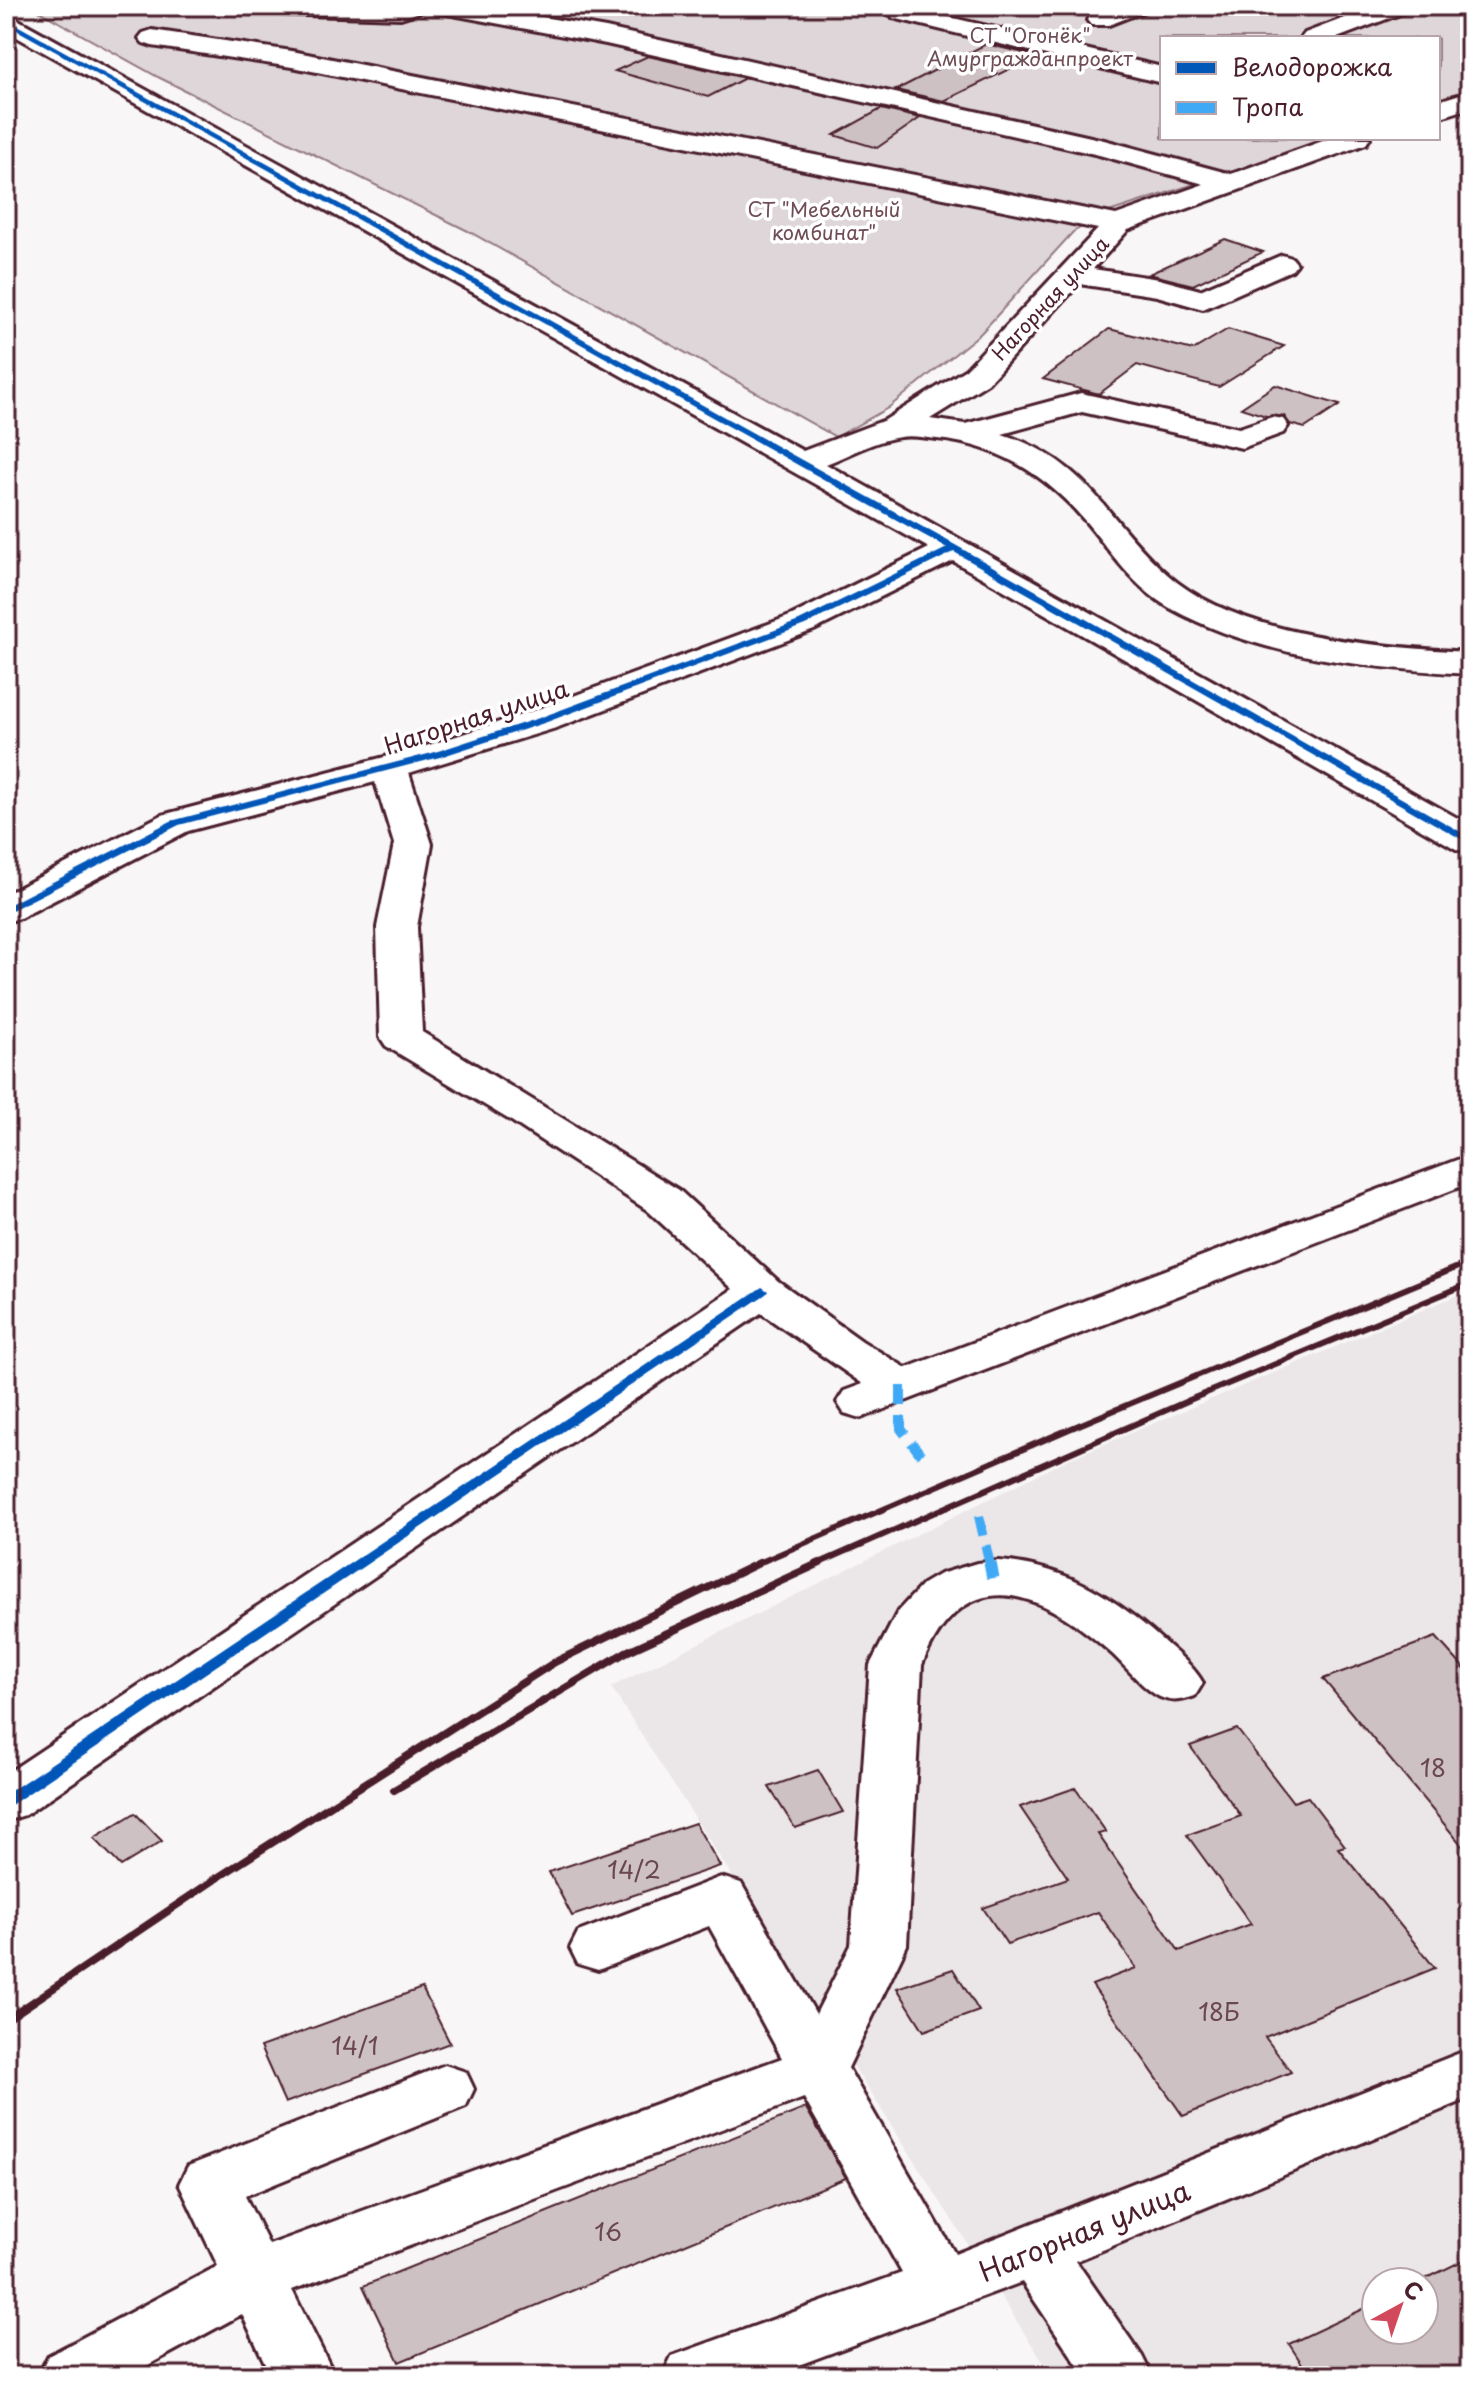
<svg xmlns="http://www.w3.org/2000/svg" width="1476" height="2382" font-family="'Playpen Sans',sans-serif">
	<style>
		.built { fill: #ebe6e8; fill-rule: evenodd }
		.green { fill: #ded6d9; stroke: #947a82; stroke-width: 2 }
		.building { fill: #cdc1c4; stroke: #4a1f2b; stroke-width: 2 }
		.lines { fill: none; stroke-linecap: round; stroke-linejoin: round }
		.minor-casing { stroke: #4a1f2b; stroke-width: 6 }
		.minor { fill: #fff; fill-rule: evenodd }
		.rail-far1 { stroke: #4a1f2b; stroke-width: 6 }
		.rail { stroke: #4a1f2b; stroke-width: 8 }
		.quiet-far1 { stroke: #3fa9f5; stroke-width: 10; stroke-dasharray: 20 10; stroke-linecap: butt }
		.quiet { stroke: #3fa9f5; stroke-width: 13; stroke-dasharray: 26 13; stroke-linecap: butt }
		.cycleway-casing { stroke: #fff; stroke-width: 5 }
		.cycleway { fill: #0057b8; fill-rule: evenodd }
		.labels { text-anchor: middle; dominant-baseline: central; stroke-width: 7; stroke-linejoin: round; paint-order: stroke }
		.far-park-label { font-size: 20px; fill: #6f4d56; stroke: #fff }
		.far-street-label { font-size: 20px; fill: #4a1f2b; stroke: #fff }
		.street-label { font-size: 24px; fill: #4a1f2b; stroke: #fff }
		.near-number-label { font-size: 24px; fill: #6b4851 }
		.near-street-label { font-size: 28px; fill: #4a1f2b; stroke: #fff }
	</style>
	<rect width="100%" height="100%" fill="#f8f6f7"/>
	<filter id="ink" filterUnits="userSpaceOnUse"><feTurbulence type="fractalNoise" baseFrequency=".0125" numOctaves="2"/><feDisplacementMap in="SourceGraphic" scale="16" xChannelSelector="R" yChannelSelector="G"/><feConvolveMatrix kernelMatrix="1 2 1 2 8 2 1 2 1" color-interpolation-filters="sRGB"/></filter>
	<g filter="url(#ink)">
		<path class="built" d="M1470 1290V2376H1052L611 1687 1067 1460ZM1376 2282H1424V2330H1376Z"/>
		<path class="green" d="M30 6H1470V90L1438 101V38H1162V138H1334L1109 212 1073 232 981 333 888 408 836 437 468 231 158 77Z"/>
		<path class="building" d="M986 44 1036 56 944 101 896 90Z
			M648 56 745 78 708 97 615 71Z
			M881 109 920 118 877 148 834 135Z
			M1225 239 1263 252 1193 285 1149 274Z
			M1109 329 1193 350 1228 329 1284 346 1219 387 1137 365 1099 394 1043 379Z
			M1275 385 1340 405 1305 428 1290 424 1284 416H1266L1241 408Z
			M1436 1637 1470 1675V1855L1323 1679Z
			M1237 1729 1293 1802 1308 1797 1345 1846 1338 1848 1435 1968 1265 2037 1291 2072 1183 2116 1092 1985 1136 1968 1098 1912 1007 1944 983 1908 1068 1878 1020 1807 1075 1788 1106 1832 1098 1834 1179 1951 1251 1924 1187 1835 1241 1816 1190 1746Z
			M818 1770 843 1812 795 1828 769 1787Z
			M135 1813 162 1841 121 1866 94 1838Z
			M695 1823 720 1866 572 1916 549 1872Z
			M953 1969 979 2011 924 2031 897 1988Z
			M422 1988 450 2043 285 2103 260 2047Z
			M806 2108 846 2178 399 2362 363 2286Z
			M1470 2257V2376H1310L1289 2344 1376 2303V2330H1424V2282H1419Z"/>
		<g class="lines">
			<g class="minor-casing">
				<path id="minor" d="M234 6H479L606 28 1104 140 1231 174 1331 138H1370L1366 144 1128 230 1093 269 1159 279 1200 290 1282 255 1292 258 1297 264 1292 270 1203 309 1157 296 1079 284 988 383 930 419 965 424 1081 393 1239 428 1272 417 1283 419 1288 426 1283 433 1242 448 1082 412 1002 434C1089 461 1106 520 1167 574 1238 637 1379 647 1470 652V674C1369 668 1261 658 1170 608 1134 588 1112 553 1086 522 1046 475 999 445 937 439 925 438 912 435 900 437 876 440 849 455 826 464L1470 825V853L1456 849 953 561 814 630 556 728 409 773 432 844 417 927 422 1032 679 1190 778 1281 862 1341 906 1368 1470 1155V1183L861 1418 844 1413 837 1402 844 1391 863 1384 761 1313 25 1815 6 1821V1774L733 1289 647 1210 513 1122 386 1046 380 1037 377 927 394 844 375 782 188 831 20 918 6 922V894L162 815 423 747 530 712 790 616 929 548 6 31V13L803 451 885 420 966 369 1098 229 292 67 152 46 143 43 139 38 143 33 152 30 292 51 1116 215 1204 184 1099 155 606 44 426 10 401 18 246 13 237 11Z
					M895 6H921L919 10 1162 67V83L893 18 890 13Z
					M1114 6H1148L1145 11 1109 25H1091L1087 20 1091 15Z
					M1376 6H1411L1408 11 1337 38H1301L1305 33Z
					M1448 6H1470V17L1451 11Z
					M1470 91V108L1438 118V101Z
					M998 1561C1063 1565 1113 1596 1161 1639 1176 1653 1193 1665 1203 1683L1195 1696C1182 1700 1173 1703 1160 1697 1142 1688 1125 1665 1110 1652 1041 1591 965 1558 922 1665L907 1945 848 2068 955 2254 1470 2049V2098L1076 2261 1142 2356 1152 2376H1085L1022 2282 769 2376H662L672 2356 902 2273 804 2098 292 2290 335 2376H271L242 2314 128 2376H38L48 2356 218 2266 179 2184 188 2166 445 2065 466 2072 474 2089 466 2106 245 2196 269 2245 782 2058 709 1926 598 1970 578 1964 570 1948 578 1932 721 1877 741 1883 816 2014 851 1945 870 1665 898 1611 923 1584 940 1574 977 1563Z"/>
			</g>
			<use href="#minor" class="minor"/>
			<path class="rail-far1" d="M754 1565 1074 1427 1470 1262
				M815 1565 1194 1398 1470 1283"/>
			<path class="rail" d="M394 1790 626 1652 820 1563
				M6 2020 217 1878 555 1662 759 1563"/>
			<path class="quiet-far1" d="M901 1386V1429L921 1455
				M979 1516 990 1565"/>
			<path class="quiet" d="M990 1563 993 1578"/>
			<g class="cycleway-casing">
				<path id="cycleway" d="M6 19 957 546 1470 837V844L954 552 805 625 547 722 440 757 179 825 6 913V906L171 821 432 753 539 718 799 621 947 548 6 24Z
					M762 1287 768 1291 766 1294 11 1805 6 1807V1794Z"/>
			</g>
			<use href="#cycleway" class="cycleway"/>
		</g>
	</g>
	<g class="labels">
		<g class="far-park-label">
			<text x="1030" y="35">СТ "Огонёк"<tspan x="1030" dy="23">Амургражданпроект</tspan></text>
			<text x="824" y="209">СТ "Мебельный<tspan x="824" dy="23">комбинат"</tspan></text>
		</g>
		<g class="far-street-label">
			<text transform="translate(1050 298) rotate(-47)">Нагорная улица</text>
		</g>
		<g class="street-label">
			<text transform="translate(476 716) rotate(-18)">Нагорная улица</text>
		</g>
		<g class="near-number-label">
			<text x="1433" y="1767">18</text>
			<text x="634" y="1869">14/2</text>
			<text x="1219" y="2011">18Б</text>
			<text x="355" y="2045">14/1</text>
			<text x="608" y="2231">16</text>
		</g>
		<g class="near-street-label">
			<text transform="translate(1084 2230) rotate(-22)">Нагорная улица</text>
		</g>
	</g>
	<rect width="1476" height="2382" fill="none" stroke="#fff" stroke-width="32"/>
	<rect x="16" y="16" width="1444" height="2350" fill="none" stroke="#4a1f2b" stroke-width="3" filter="url(#ink)"/>
	<rect x="1160" y="36" width="280" height="104" fill="#ffffff" stroke="#b7a5aa" stroke-width="2"/>
	<rect x="1176" y="62" width="40" height="12" fill="#0057b8" stroke="#b7a5aa" stroke-width="2"/>
	<text x="1232" y="76" font-size="24" fill="#4a1f2b">Велодорожка</text>
	<rect x="1176" y="102" width="40" height="12" fill="#3fa9f5" stroke="#b7a5aa" stroke-width="2"/>
	<text x="1232" y="116" font-size="24" fill="#4a1f2b">Тропа</text>
	<g transform="translate(1400 2306) rotate(40)"><circle r="38" fill="#ffffff" stroke="#b7a5aa" stroke-width="2"/>
	<path d="M0-6L14 30L0 20L-14 30Z" fill="#d1495b"/>
	<text y="-12" font-size="22" font-weight="bold" text-anchor="middle" fill="#4a1f2b">С</text>
	</g>
</svg>
